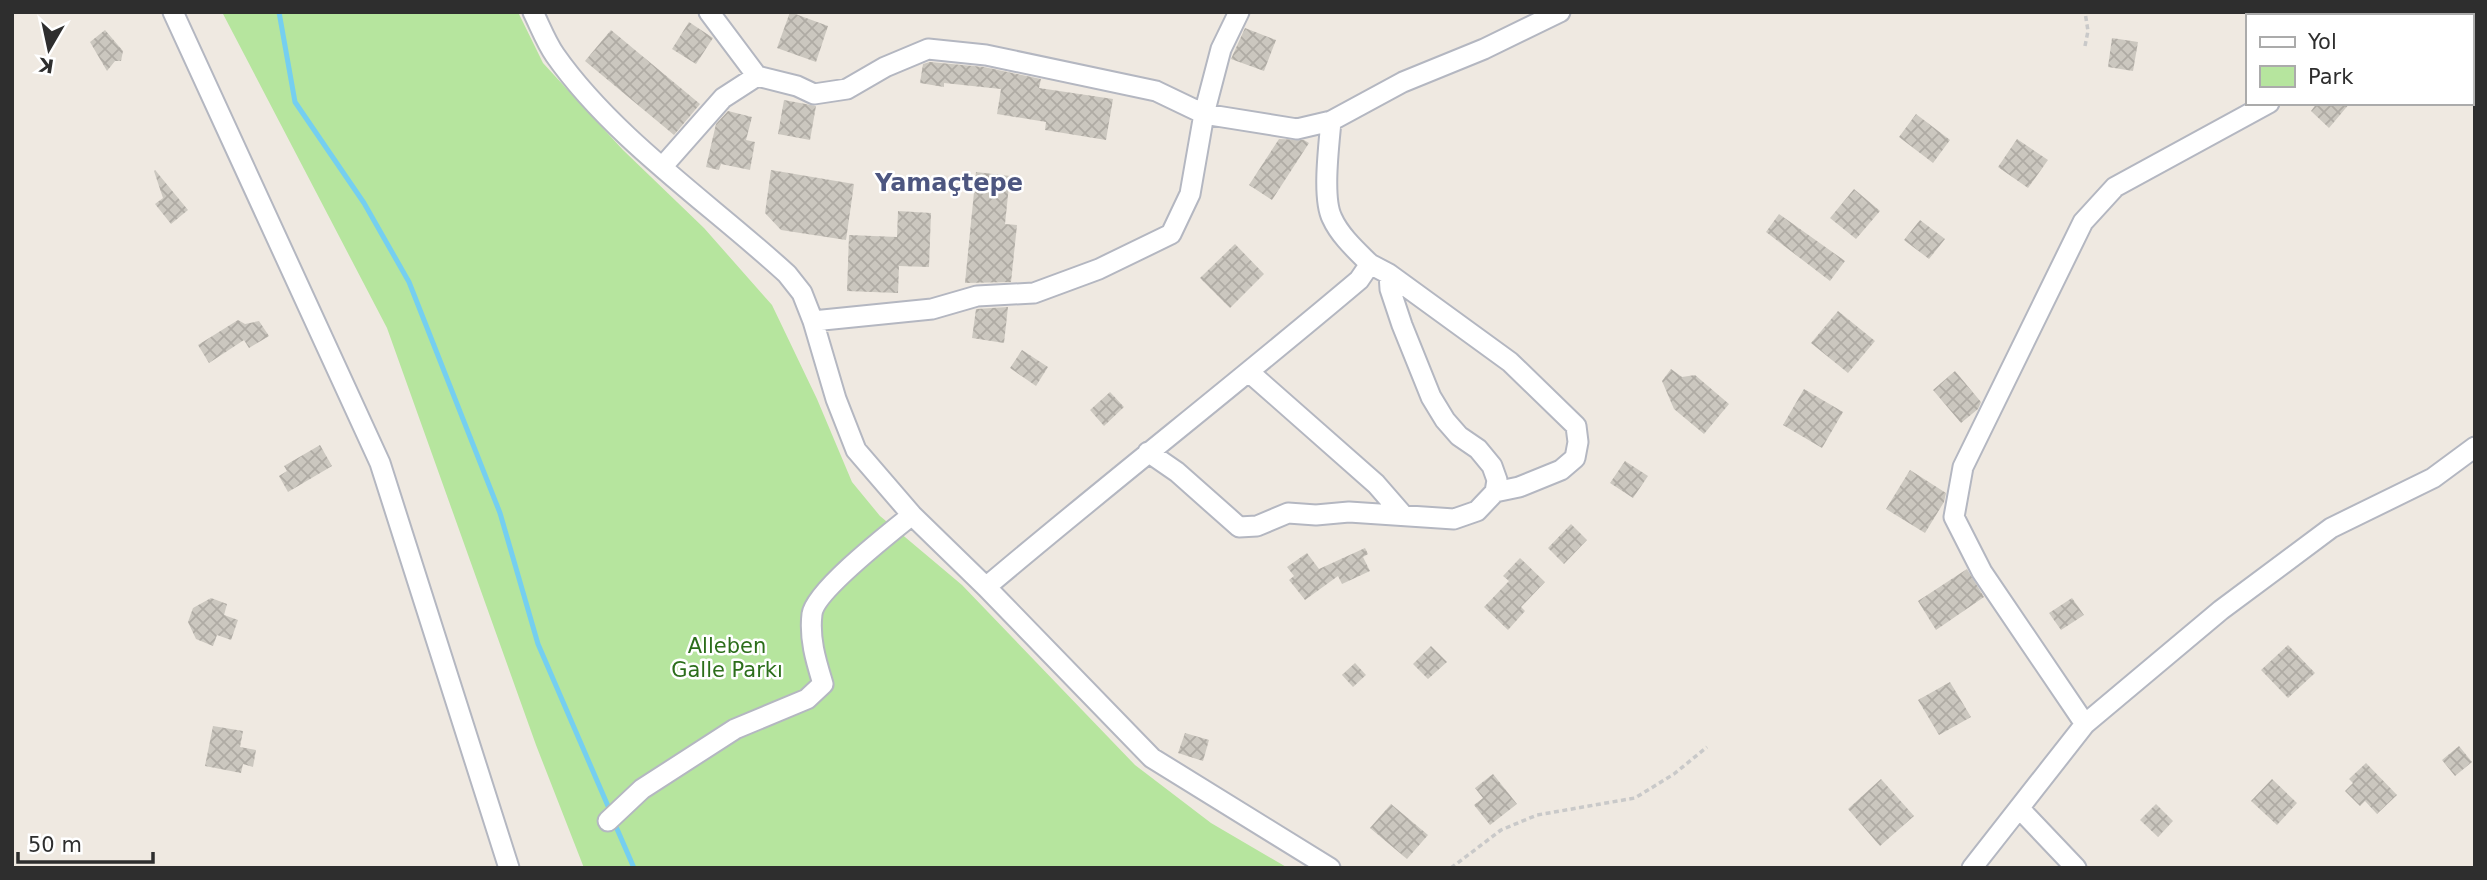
<svg xmlns="http://www.w3.org/2000/svg" width="2487" height="880" font-family="'DejaVu Sans',sans-serif">
	<style>
		.park { fill: #b6e59e }
		.lines { fill: none; stroke-linecap: round; stroke-linejoin: round }
		.stream { stroke: #75cff0; stroke-width: 5 }
		.building { fill: url(#building-cross-hatch) }
		.minor-casing { stroke: #b4b7c1; stroke-width: 23 }
		.path { stroke: #c9c9c9; stroke-width: 3.5; stroke-dasharray: 5 3.5; stroke-linecap: butt }
		.minor { stroke: #fff; stroke-width: 19 }
		.labels { text-anchor: middle; dominant-baseline: central; stroke-width: 5; stroke-linejoin: round; paint-order: stroke }
		.park-label { font-size: 21px; fill: #2c6e1b; stroke: #fff }
		.quarter-label { font-size: 24px; font-weight: bold; fill: #4d5680; stroke: #fff }
	</style>
	<defs>
		<pattern id="building-cross-hatch" width="8" height="8" patternUnits="userSpaceOnUse" patternTransform="scale(1.75)"><rect width="8" height="8" fill="#cbc7bf"/><path d="M0 0l8 8M0 8l8-8" fill="none" stroke="#afaba4"/></pattern>
	</defs>
	<rect width="100%" height="100%" fill="#efe9e1"/>
	<path class="park" d="M222 12H518L543 63 623 150 704 228 772 305 817 399 852 482 880 516 962 585 1135 765 1211 823 1288 868H584L536 745 387 328Z"/>
	<g class="lines">
		<path class="stream" d="M279 12 295 102 364 203 409 282 500 513 538 644 611 813
			M614 822 634 868"/>
	</g>
	<path class="building" d="M790 12 828 26 816 62 777 48Z
		M689 22 713 38 696 64 672 49Z
		M1245 28 1276 40 1264 71 1231 59Z
		M105 30 123 51 121 61H115L107 71 90 42Z
		M611 30 700 104 674 135 585 61Z
		M2112 38 2138 42 2133 71 2108 67Z
		M930 62 984 67 1041 79 1039 88 1113 99 1106 140 1045 130 1046 122 997 114 1001 89 944 83V87L920 83 923 64Z
		M784 100 816 106 810 140 778 134Z
		M2317 103H2350L2329 128 2311 111Z
		M728 111 752 117 746 140 755 142 750 170 721 164 719 170 706 167 716 124Z
		M1916 114 1950 140 1933 163 1899 137Z
		M1279 139 1304 140 1309 143 1272 200 1249 185Z
		M2017 139 2048 160 2028 188 1998 167Z
		M155 170 188 210 171 224 155 204 163 198 154 171Z
		M771 170 854 184 846 240 781 230 765 213Z
		M976 172 1010 176 1005 224 1017 225 1011 282 965 283Z
		M1854 189 1880 211 1856 239 1830 218Z
		M898 211 931 213 929 267 899 266 898 293 847 291 849 235 897 237Z
		M1779 214 1845 261 1830 281 1766 232Z
		M1920 220 1945 239 1929 259 1904 240Z
		M1235 244 1264 274 1230 308 1200 278Z
		M1008 307 1004 343 972 338 976 309Z
		M1838 311 1875 341 1848 373 1811 343Z
		M238 320 245 324 259 321 269 336 249 348 244 340 209 363 198 345Z
		M1022 350 1048 367 1036 386 1010 368Z
		M1671 369 1682 377 1695 375 1729 404 1704 434 1674 409 1662 381Z
		M1955 371 1981 402 1978 409 1961 423 1933 390Z
		M1804 389 1843 412 1822 448 1783 425Z
		M1110 392 1124 407 1104 426 1090 410Z
		M320 445 332 466 288 492 279 476 287 471 284 466Z
		M1625 461 1648 476 1633 498 1610 483Z
		M1910 470 1946 493 1944 502 1925 533 1886 509Z
		M1571 524 1587 540 1564 564 1548 548Z
		M1365 548 1368 554 1363 557 1370 571 1342 584 1338 576 1305 600 1289 580 1294 576 1287 567 1307 553 1319 569Z
		M1520 558 1545 582 1521 607 1525 611 1508 630 1484 607 1509 581 1503 576Z
		M1967 569 1984 597 1936 630 1918 601Z
		M211 598 227 604 224 615 238 620 231 640 217 635 213 646 196 639 188 622 193 608Z
		M2072 598 2084 615 2061 630 2049 613Z
		M2288 645 2315 673 2288 698 2261 670Z
		M1431 646 1447 662 1428 679 1413 664Z
		M1355 663 1366 675 1353 687 1342 675Z
		M1950 682 1971 717 1939 735 1918 700Z
		M213 726 243 731 240 747 256 750 253 767 243 764 241 773 205 766Z
		M1185 733 1209 740 1203 761 1178 753Z
		M2459 746 2472 762 2455 776 2442 760Z
		M2366 763 2397 795 2377 814 2365 801 2360 806 2345 791 2353 783 2349 779Z
		M1493 774 1517 804 1490 825 1474 805 1483 798 1475 788Z
		M1881 779 1914 816 1880 846 1848 809Z
		M2272 779 2297 803 2277 825 2251 801Z
		M1391 804 1428 835 1407 859 1370 828Z
		M2156 804 2173 821 2158 837 2140 820Z"/>
	<g class="lines">
		<g class="minor-casing">
			<path id="minor" d="M173 12 380 463 509 868
				M533 12C540 26 546 42 555 55 613 138 712 205 787 274L802 293 813 321 836 399 856 450 912 515 986 587 1152 758 1330 868
				M709 12 757 76
				M2352 16 2354 12
				M663 166 723 98 757 76 797 86 814 94 847 89 885 67 928 49 986 55 1156 91 1204 114 1297 129 1331 121 1403 82 1484 49 1560 12
				M1389 274 1510 362 1576 426 1578 442 1575 458 1561 470 1519 487 1495 492
				M813 321 932 309 977 296 1034 293 1099 269 1171 234 1190 194 1204 114 1221 49 1239 12
				M1249 372 1376 484 1403 515
				M1148 452 1177 472 1239 527 1257 526 1288 513 1316 515 1349 512 1454 519 1477 511 1495 492 1497 480 1492 466 1478 449 1459 436 1445 420 1431 397 1402 325 1390 289 1389 274 1370 264
				M986 587C1109 483 1236 384 1359 280L1370 264C1357 251 1340 236 1332 218 1322 198 1329 145 1331 121
				M2085 724 1982 572 1954 517 1963 467 2083 222 2115 187 2269 103
				M2019 808 2076 868
				M608 821 642 789 735 729 807 699 823 684C816 661 809 639 812 614 815 591 891 532 912 515
				M1972 868 2085 724 2221 610 2331 528 2433 478 2475 447"/>
		</g>
		<path class="path" d="M2085 46 2088 31 2085 12
			M1451 868 1501 830 1537 815 1635 798 1674 774 1707 747"/>
		<use href="#minor" class="minor"/>
	</g>
	<g class="labels">
		<g class="park-label">
			<text x="727" y="646">Alleben<tspan x="727" dy="24">Galle Parkı</tspan></text>
		</g>
		<g class="quarter-label">
			<text x="949" y="183">Yamaçtepe</text>
		</g>
	</g>
	<rect width="2487" height="880" fill="none" stroke="#2e2e2e" stroke-width="28"/>
	<rect x="2246" y="14" width="228" height="91" fill="#ffffff" stroke="#ababab" stroke-width="2"/>
	<rect x="2260" y="37" width="35" height="10" fill="#ffffff" stroke="#ababab" stroke-width="2"/>
	<text x="2308" y="49" font-size="21" fill="#2e2e2e">Yol</text>
	<rect x="2260" y="66" width="35" height="21" fill="#b6e59e" stroke="#ababab" stroke-width="2"/>
	<text x="2308" y="84" font-size="21" fill="#2e2e2e">Park</text>
	<g transform="translate(49 49) rotate(189)" stroke="#ffffff" stroke-width="5" paint-order="stroke">
	<path d="M0-5L12 26L0 18L-12 26Z" fill="#2e2e2e"/>
	<text y="-10" font-size="19" font-weight="bold" text-anchor="middle" fill="#2e2e2e">K</text>
	</g>
	<path d="M18 852v10h135v-10" fill="none" stroke="#2e2e2e" stroke-width="3.5"/>
	<text x="28" y="852" font-size="21" fill="#2e2e2e" stroke="#ffffff" stroke-width="5" paint-order="stroke">50 m</text>
</svg>
